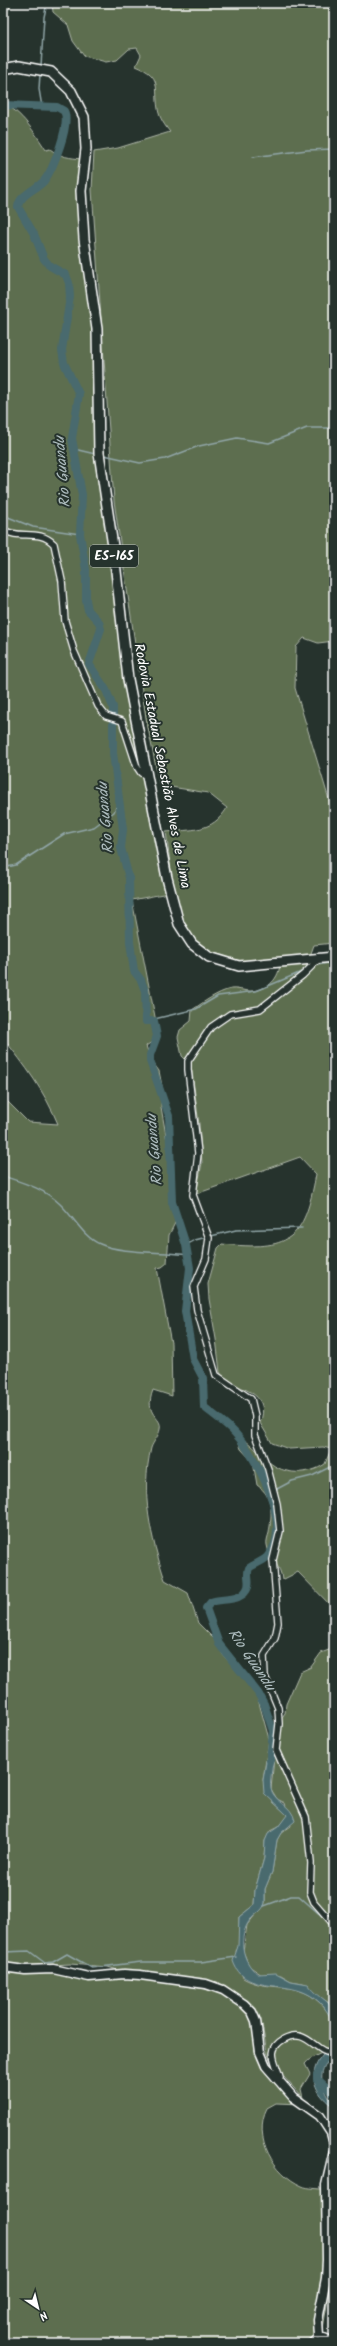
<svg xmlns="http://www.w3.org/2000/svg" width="337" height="2346" font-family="Kalam,sans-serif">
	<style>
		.green { fill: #5d6e50; stroke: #aeb6a8 }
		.water { fill: #486a6e; stroke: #91a6a8 }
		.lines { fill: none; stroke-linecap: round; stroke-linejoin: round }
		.stream { stroke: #91a6a8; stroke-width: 1.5 }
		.river { stroke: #486a6e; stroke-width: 8 }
		.street-casing { stroke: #fff; stroke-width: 8 }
		.secondary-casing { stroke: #fff; stroke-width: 11 }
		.primary-casing { stroke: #fff; stroke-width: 12 }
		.street { stroke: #26332d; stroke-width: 5.5 }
		.secondary { stroke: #26332d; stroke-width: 8 }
		.primary { stroke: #26332d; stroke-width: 9 }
		.labels { text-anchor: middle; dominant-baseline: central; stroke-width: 4; stroke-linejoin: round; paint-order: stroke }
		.shield { fill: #26332d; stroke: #bec2c0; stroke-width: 1 }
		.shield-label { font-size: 13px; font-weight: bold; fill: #fff }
		.street-label { font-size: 14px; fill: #fff; stroke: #26332d }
		.water-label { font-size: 15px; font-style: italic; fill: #adbcbe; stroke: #26332d }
	</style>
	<rect width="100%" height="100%" fill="#26332d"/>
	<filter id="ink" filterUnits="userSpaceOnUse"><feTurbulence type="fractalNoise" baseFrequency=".025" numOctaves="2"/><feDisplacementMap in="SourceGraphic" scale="8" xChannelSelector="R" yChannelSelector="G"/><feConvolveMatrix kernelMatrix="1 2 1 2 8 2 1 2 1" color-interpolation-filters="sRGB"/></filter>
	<g filter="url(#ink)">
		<path class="green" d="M3 3H12L3 19Z
			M52 3H334V641L318 643 304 638 296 647 295 688 334 816V943L314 945 310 956C292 958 255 965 240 963 172 952 174 885 166 832 192 829 212 833 227 808L208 793 165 786 159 782 146 718 114 501 92 190 94 152 118 148 170 132C165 126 159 117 158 109 154 86 163 77 136 66L141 55 137 48 129 49 117 60 106 62 84 56 73 41 68 25 53 12Z
			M3 104C21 110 36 135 46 150L50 149C60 157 70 158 83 159L106 502 138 715 168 893 132 900 159 1037 146 1046 151 1060 159 1071 162 1086 161 1107 171 1164 170 1191 176 1221 169 1235 167 1263 162 1267 157 1268 171 1343 172 1396 153 1390C143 1417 163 1416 160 1429 159 1436 153 1442 151 1448 140 1494 151 1537 165 1580L188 1593 198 1623 216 1641 223 1655 256 1692 269 1739 263 1780 273 1802 288 1815 278 1827 270 1831 265 1841 264 1858 255 1890 254 1905 239 1917V1946L236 1951 243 1978C269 1993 295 1979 320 2003 324 2008 329 2012 331 2018 334 2025 336 2035 333 2042 329 2054 312 2054 305 2064L310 2074 301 2089 303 2098 272 2064 267 2052 262 2025 256 2012 231 1992 144 1971H121L108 1967 70 1964 35 1966 9 1964 3 1961V1097L28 1122 58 1124C45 1092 25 1065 3 1038Z
			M334 961V1609L298 1572 282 1580C281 1564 269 1559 267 1545 266 1542 268 1536 269 1533 272 1514 274 1497 257 1485L253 1462 241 1449 237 1436C252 1443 256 1451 268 1461 284 1476 309 1475 325 1464L331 1449 323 1447 289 1449 272 1443 260 1423C271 1396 246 1389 226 1382L220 1372 216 1339 209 1299 208 1284 218 1248 222 1244C290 1251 304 1241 316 1174L300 1157 196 1194 202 1163 199 1124 191 1065 182 1056 178 1037 180 1030 191 1021 192 1010C204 1002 217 992 231 989 237 988 244 991 250 991 266 991 278 981 280 965Z
			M334 1648V2011L328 2002 316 1995 310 1987 303 1983 291 1981 281 1975H262L249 1966 243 1951 247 1925 265 1903V1889L272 1872 277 1840 281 1833 291 1826 285 1803 277 1799 271 1789 274 1758 273 1750 276 1726 285 1713 286 1704 300 1672 311 1667 321 1653Z
			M3 1968 144 1978 211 1990 227 1995 249 2011 266 2062 301 2104 276 2103 267 2108C252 2137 274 2174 302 2186 308 2189 319 2188 326 2190L333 2270 322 2334 329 2343H3Z
			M334 2170V2228L331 2196Z"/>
		<path class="water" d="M268 1750H273C275 1763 269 1776 271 1788 273 1802 292 1804 295 1821L281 1833 277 1840 272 1872 265 1889V1903C263 1911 255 1914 250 1920 238 1936 241 1962 258 1974L276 1973 291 1981 308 1984C323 2004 334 1997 334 2026 311 1963 248 2006 233 1961L238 1946 239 1917 254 1905 255 1890 264 1858 265 1841 268 1834 278 1827 287 1815 264 1793 263 1780Z
			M334 2040C334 2066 311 2066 328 2098L334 2100V2107C318 2096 307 2079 319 2060 324 2053 330 2048 334 2040Z"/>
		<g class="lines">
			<path class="stream" d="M41 66 44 17 47 3
				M40 74 39 89 42 107
				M253 157 307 150 334 149
				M74 449 95 454
				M104 455 140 463 165 459 199 446 237 438 269 443 307 428H334
				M3 515 33 527 80 534
				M3 868 16 865 64 834 94 827 114 812 118 802
				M317 965 334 962
				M146 1021 196 1009 218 996 256 991 299 973 306 968
				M3 1176C24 1183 43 1188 60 1204 73 1216 83 1237 100 1244 122 1254 162 1251 188 1255
				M211 1236 236 1230 302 1228
				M186 1245 195 1240 207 1237
				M275 1490 292 1481 312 1476 334 1465
				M264 1906 291 1896H299L325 1919
				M3 1952 29 1951 45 1963 53 1962 67 1954 92 1968 141 1962H201L236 1957"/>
			<path class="river" d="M3 105 57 107 64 111C71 123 53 170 44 181 37 189 19 195 18 207L34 234 44 259 50 266 66 275 69 283 70 297 62 350 64 363 79 394 72 438 82 495 80 534 86 570V600L88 610 99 622 101 629 89 664 106 690 113 707V753L123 829 121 848 129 878 130 942 134 971 141 980 145 991 146 1021H154L157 1036 150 1055V1061L169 1116 172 1202 186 1245 190 1268 185 1311 193 1359 203 1378 204 1407C215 1416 226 1423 235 1433 257 1458 295 1527 267 1557 262 1562 254 1564 249 1568 246 1575 250 1580 248 1587 243 1602 223 1598 211 1602L206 1608 219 1644 258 1693 264 1704 273 1731 270 1760
				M317 2075V2079L334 2094"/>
			<g class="street-casing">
				<path id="street" d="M3 530C20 540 39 528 54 544L62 581 65 621 74 651 98 706 106 716 122 721 137 767 141 773 147 776
					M320 958 303 975 260 1009 230 1014 211 1027 188 1061V1070L198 1153 193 1195 209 1238 206 1259 194 1287 197 1310 216 1375 251 1399 255 1416V1435L268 1469 277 1504 280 1531 273 1560 278 1623 275 1638 264 1656 265 1676 278 1708 279 1724 276 1750 306 1817 311 1863 310 1892 314 1902 334 1925
					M278 2081 280 2077C276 2062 265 2050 284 2039 307 2026 316 2055 334 2053
					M311 2343 319 2336"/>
			</g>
			<g class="secondary-casing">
				<path id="secondary" d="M3 1967 25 1970 53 1969 89 1977 124 1974 140 1975 206 1984 223 1990 244 2004 252 2012 256 2021 260 2052 266 2066 293 2097 320 2116 331 2133 334 2144
					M334 2151 326 2185 327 2260 326 2278 318 2320 319 2336 334 2342"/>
			</g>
			<g class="primary-casing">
				<path id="primary" d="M3 69 19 66 51 72 71 91 84 117 86 149 81 191 84 239 97 329 99 453 114 553 128 679 167 878 179 924 192 944 209 957 239 966 334 957"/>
			</g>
			<use href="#street" class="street"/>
			<use href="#secondary" class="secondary"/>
			<use href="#primary" class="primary"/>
		</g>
	</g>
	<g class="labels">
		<rect class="shield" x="90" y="545" width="48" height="22" rx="3"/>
		<g class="shield-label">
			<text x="114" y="556">ES-165</text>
		</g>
		<g class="street-label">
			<text transform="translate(162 766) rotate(79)">Rodovia Estadual Sebastião Alves de Lima</text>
		</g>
		<g class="water-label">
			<text transform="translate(63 472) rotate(-95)">Rio Guandu</text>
			<text transform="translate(106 818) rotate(-95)">Rio Guandu</text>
			<text transform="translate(155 1150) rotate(-95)">Rio Guandu</text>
			<text transform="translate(251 1660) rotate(56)">Rio Guandu</text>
		</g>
	</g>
	<rect width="337" height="2346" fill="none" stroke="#26332d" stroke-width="16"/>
	<rect x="8" y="8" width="321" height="2330" fill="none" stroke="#fff" stroke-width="1.5" filter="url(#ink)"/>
	<g transform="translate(38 2308) rotate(145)" stroke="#26332d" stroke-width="3" paint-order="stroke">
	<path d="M0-3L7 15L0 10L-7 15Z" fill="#ffffff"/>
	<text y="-6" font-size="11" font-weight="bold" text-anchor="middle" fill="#ffffff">N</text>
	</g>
</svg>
